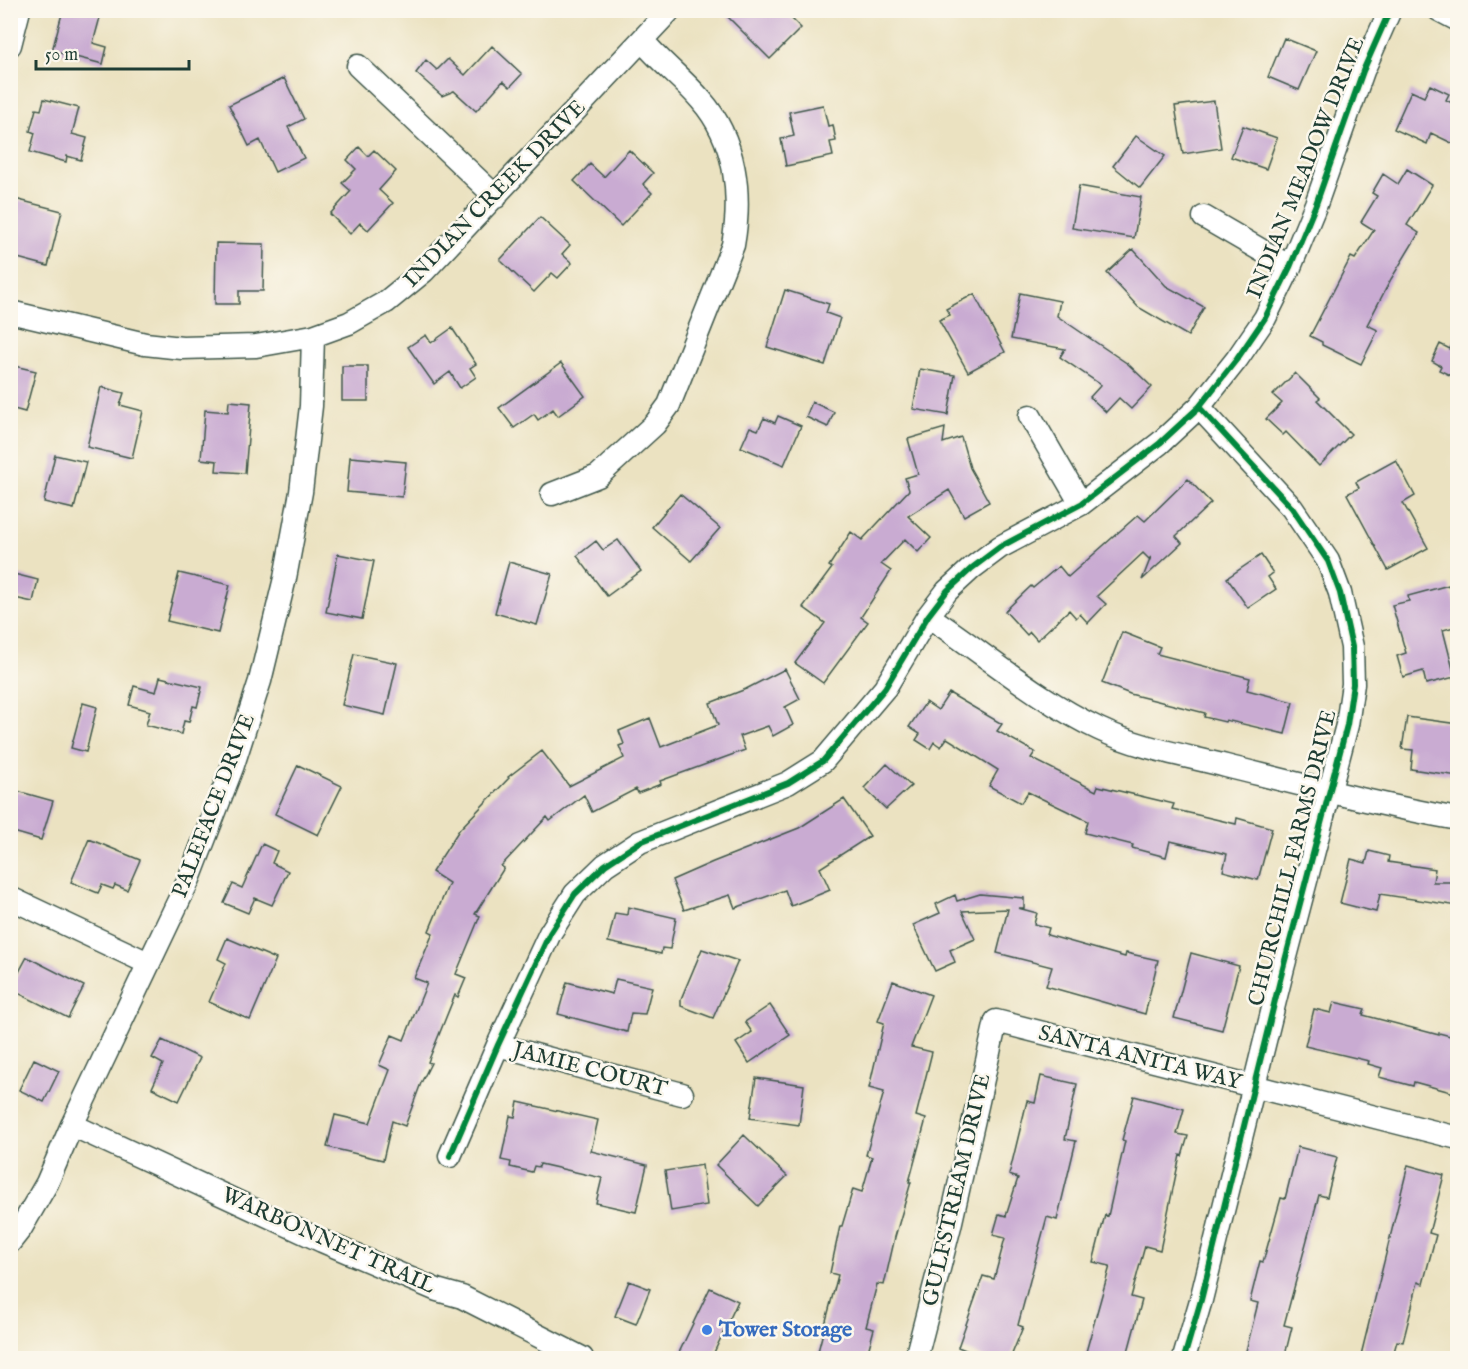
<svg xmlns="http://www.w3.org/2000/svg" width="1468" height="1369" font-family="'IM FELL English',serif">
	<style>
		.building { fill: #c9abd2 }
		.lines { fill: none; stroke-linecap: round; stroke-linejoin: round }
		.minor-casing { stroke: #3e5649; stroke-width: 25 }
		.minor { stroke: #fff; stroke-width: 22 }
		.cycleway-casing { stroke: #fbf7ec; stroke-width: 10 }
		.cycleway { stroke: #00873e; stroke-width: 6 }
		.shop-dot { fill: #3f7fe0; stroke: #fbf7ec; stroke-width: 2 }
		.labels { text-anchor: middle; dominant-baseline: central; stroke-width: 5; stroke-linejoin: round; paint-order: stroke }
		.street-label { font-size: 22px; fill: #1f3d34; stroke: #fbf7ec }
		.shop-label { font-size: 22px; font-weight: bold; fill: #366cbe; stroke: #fbf7ec; text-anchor: start }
	</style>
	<rect width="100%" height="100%" fill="#fbf7ec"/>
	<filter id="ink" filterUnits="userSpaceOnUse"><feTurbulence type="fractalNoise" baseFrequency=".0167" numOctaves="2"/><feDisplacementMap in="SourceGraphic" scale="12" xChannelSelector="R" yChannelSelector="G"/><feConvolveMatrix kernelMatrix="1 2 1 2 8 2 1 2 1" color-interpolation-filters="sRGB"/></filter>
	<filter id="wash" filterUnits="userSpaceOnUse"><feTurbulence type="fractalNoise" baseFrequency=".008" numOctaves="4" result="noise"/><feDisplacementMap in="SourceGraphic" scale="24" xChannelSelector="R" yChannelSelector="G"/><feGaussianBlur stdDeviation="1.35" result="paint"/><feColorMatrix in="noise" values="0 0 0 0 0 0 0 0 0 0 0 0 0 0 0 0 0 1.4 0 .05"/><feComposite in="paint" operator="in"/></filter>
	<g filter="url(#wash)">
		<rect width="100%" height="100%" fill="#ebe2c1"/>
		<g id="blocks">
			<path class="building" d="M63 10H102L93 43 107 47 103 64 52 51Z
				M721 10H783L801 28 770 59Z
				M1284 38 1316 51 1299 90 1268 77Z
				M492 46 522 74 510 87 503 81 476 111 454 91 442 96 416 73 426 60 437 70 448 59 465 75Z
				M284 78 304 119 288 127 304 158 275 172 260 140 249 146 229 105Z
				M1430 85 1449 94 1446 100 1458 106V146L1431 133 1427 144 1394 129 1411 91 1424 97Z
				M44 99 79 108 72 134 87 138 81 160 67 156 66 162 30 152 35 133 30 131 36 109 41 110Z
				M1214 101 1221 148 1183 154 1175 106Z
				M823 105 828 126 833 125 836 141 830 142 833 156 786 166 781 139 794 136 789 112Z
				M1243 126 1277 138 1266 169 1231 157Z
				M1136 136 1165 156 1140 188 1113 166Z
				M359 147 368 156 374 150 396 171 379 190 393 203 368 230 360 223 350 234 330 214 351 191 342 183 356 169 347 160Z
				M629 150 653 173 643 184 652 193 621 226 574 181 590 164 604 177Z
				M1407 169 1432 185 1407 225 1419 233 1391 279 1367 325 1378 330 1361 364 1322 345V342L1310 336 1351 257 1355 259 1374 230 1361 222 1377 196 1372 193 1383 174 1398 184Z
				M1079 186 1141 197 1134 238 1072 228Z
				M15 199 62 211 48 266 10 256V241L15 223 10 222V217Z
				M540 217 570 245 562 254 572 263 558 278 552 273 534 292 500 260Z
				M216 243 264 244 263 291H239V304H215Z
				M1133 249 1166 286 1204 307 1188 336 1138 307 1107 273Z
				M785 290 829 304 826 313 840 318 825 365 767 347Z
				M1020 293 1060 301 1057 316 1128 364 1152 387 1131 409 1119 398 1106 412 1090 397 1101 385 1060 357 1065 349 1011 339Z
				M974 294 1005 352 968 372 939 320 950 315 946 309Z
				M452 328 476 364 470 368 476 377 460 388 450 372 434 384 408 347 426 335 431 343Z
				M1458 333V379L1439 370 1441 366 1432 361 1440 344 1450 349Z
				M561 363 585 396 558 416 553 409 538 420 534 414 514 428 499 408Z
				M10 365 36 371 25 412 10 408Z
				M342 366H368V401H342Z
				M920 369 955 375 948 415 913 409Z
				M1295 373 1320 398 1317 400 1351 434 1319 466 1286 432 1283 435 1266 419 1282 403 1273 395Z
				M101 387 124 393 120 405 143 411 132 458 87 447Z
				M229 401 251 403 245 473 216 471 217 461 201 459 205 410 228 412Z
				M812 402 834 412 828 427 806 417Z
				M778 416 801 426 784 465 741 447 750 427 758 430 764 418 775 423Z
				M945 428 943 443 961 437 970 468 989 502 964 516 949 490 908 516 931 538 918 552 905 539 881 564 891 571 861 617 868 622 823 683 795 663 825 623 803 607 832 568 829 566 851 532 862 540 909 490 905 478 918 474 908 439Z
				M55 455 86 462 74 509 44 502Z
				M350 457 406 462 402 497 347 492Z
				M1396 460 1415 496 1403 503 1428 548 1388 570 1347 494 1359 488 1356 482Z
				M1188 479 1211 503 1176 536 1182 543 1142 580 1151 557 1149 559 1143 553 1097 596 1106 604 1088 623 1080 614 1076 618 1069 610 1037 640 1030 632 1027 635 1005 611 1031 586 1033 588 1059 566 1068 577 1138 515 1145 521Z
				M680 494 720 528 691 561 652 527Z
				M618 540 641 571 607 596 577 556 596 541 603 550Z
				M338 554 374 561 362 619 326 612Z
				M1261 555 1273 573 1268 577 1276 589 1248 608 1227 578Z
				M509 562 552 574 537 625 495 613Z
				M10 573 38 580 33 602 10 597Z
				M179 573 230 585 218 633 167 621Z
				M1449 585 1458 616V626L1443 630 1455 677 1426 684 1423 671 1403 677 1397 656 1406 653 1392 605 1409 601 1408 596Z
				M1122 632 1160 647 1157 654 1250 678 1247 690 1293 702 1285 734 1226 720 1225 722 1204 717 1205 713 1130 694 1102 683Z
				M354 654 397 663 385 715 342 705Z
				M785 669 800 699 785 707 793 725 773 736 768 726 740 736 745 750 660 781 661 784 638 793 636 789 592 812 584 795 550 821 547 817 501 866 504 868 475 914 480 916 456 974 466 978 458 997 455 995 428 1062 431 1063 421 1083 405 1126 392 1121 383 1160 327 1147 335 1115 370 1123 390 1070 379 1065 392 1035 404 1040 427 983 414 978 433 933 429 931 449 883 432 872 459 830 509 778 508 777 542 751 569 786 624 758 619 746 624 744 619 731 650 718 661 747 718 725 710 703 746 689Z
				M160 677 202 687 197 707 193 706 189 722 184 721 181 734 146 725 150 711 129 705 134 686 156 692Z
				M949 693 1002 724 997 731 1035 752 1031 758 1096 791 1098 786 1174 804 1172 809 1236 824 1237 818 1272 828 1258 880 1223 871 1227 854 1170 841 1166 857 1132 848 1133 845 1085 833 1088 821 1028 792 1021 803 989 786 998 770 947 738 941 747 934 742 930 749 916 740 920 734 909 727 926 702 938 710Z
				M83 703 97 707 86 752 71 748Z
				M1407 717 1458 724V776L1411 769 1413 750 1402 749Z
				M887 764 911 786 886 809 864 788Z
				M298 765 342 786 318 835 275 814Z
				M10 789 53 801 41 840 10 831Z
				M844 799 870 836 820 868 830 890 791 906 785 890 735 908 730 895 684 910 672 880 713 862 799 828Z
				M89 839 140 860 127 890 115 885 113 889 102 885 98 893 71 882Z
				M262 844 277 851 272 863 288 871 272 905 255 898 248 913 224 903 233 884 242 888Z
				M1369 851 1389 856 1388 862 1435 869 1433 882H1458V906L1380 894 1376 912 1340 903 1351 859 1366 863Z
				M980 894 1024 898V908H1018L1037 913 1034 924 1049 928 1047 935 1125 957 1126 953 1158 960 1145 1014 1046 986 1052 967 997 953 1008 909 962 911 975 939 950 950 955 962 935 971 913 925 940 913 936 904 955 895 957 901Z
				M628 907 676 918 670 949 662 948 661 954 608 942 615 913 627 915Z
				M227 938 276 959 250 1020 209 1002 226 963 218 959Z
				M702 949 738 961 713 1018 681 1006V999Z
				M1191 953 1239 966 1222 1030 1174 1018Z
				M27 957 84 986 68 1018 10 989Z
				M616 979 652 987 645 1014 631 1013 627 1032 558 1014 567 982 612 994Z
				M893 981 931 995 911 1047 932 1052 916 1116 926 1119 909 1182H911L895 1237 884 1285 877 1284 866 1327 874 1329 866 1359H816L838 1275 830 1273 840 1226H842L853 1189 862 1192 872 1157 866 1155 884 1092 869 1088 884 1023 878 1021Z
				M1334 1002 1365 1009 1363 1015 1439 1035V1033L1458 1038V1094L1414 1082 1413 1086 1379 1077 1382 1068 1368 1064 1369 1061 1305 1046 1314 1009 1331 1013Z
				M770 1005 790 1035 749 1063 736 1043 752 1032 745 1022Z
				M162 1040 200 1058 179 1101 152 1088 163 1064 152 1058Z
				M34 1059 59 1071 44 1102 19 1090Z
				M1041 1076 1077 1084 1065 1139 1076 1141 1057 1220 1047 1217 1018 1325 1023 1327 1010 1359H988L958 1347 983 1276 994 1279 1005 1238 993 1235 999 1214 1006 1216 1018 1178 1009 1175 1027 1101 1035 1103Z
				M756 1078 804 1085 799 1125 750 1118Z
				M1134 1096 1184 1109 1177 1134 1188 1136 1182 1156 1180 1155 1160 1250 1145 1246 1131 1297 1142 1300 1126 1359H1084L1110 1266 1093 1262 1105 1215 1108 1216 1125 1141 1122 1140Z
				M518 1102 598 1120 591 1151 647 1165 636 1212 596 1203 602 1178 540 1164 539 1167 534 1166 532 1172 510 1167 511 1162 501 1160 510 1116 515 1117Z
				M744 1135 787 1176 758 1206 716 1165Z
				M1298 1147 1337 1157 1327 1197 1319 1195 1284 1325 1292 1327 1284 1359H1244L1258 1303 1250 1301 1260 1261 1263 1262 1281 1198 1285 1199Z
				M702 1165 707 1205 671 1211 665 1171Z
				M1408 1165 1444 1175 1429 1233 1436 1235 1423 1284 1418 1282 1403 1342 1397 1341 1392 1359H1360Z
				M629 1281 650 1289 636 1324 615 1316Z
				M710 1288 738 1301 711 1359H676Z"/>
		</g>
	</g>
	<g filter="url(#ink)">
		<use href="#blocks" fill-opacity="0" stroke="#3e5649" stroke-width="1.5"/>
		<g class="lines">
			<g class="minor-casing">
				<path id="minor" d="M1439 10 1458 20
					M10 45 19 10
					M358 66 496 197
					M1204 217 1290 267
					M10 312 145 344 182 348 256 346 313 336 349 323 386 302 424 271 670 10
					M1030 416 1081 504
					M552 494 598 476 655 424 669 405 733 245C742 194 736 140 701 100 683 79 660 62 642 40
					M928 616C985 654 1038 700 1099 729 1139 748 1184 755 1226 766 1303 785 1379 805 1458 819
					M10 898 148 963
					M498 1045 682 1094
					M72 1125 322 1241 437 1290 462 1297 582 1358
					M450 1156 498 1045 550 933 575 894 605 865 640 842 788 783 823 761 885 688 928 616 947 591 972 568 1000 547 1081 504 1160 443 1199 407 1237 359 1265 318 1290 267 1316 204 1363 71 1390 10
					M10 1242 21 1228 47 1183 72 1125 189 879 233 765 260 681 285 578 301 492 311 406 313 336
					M916 1358 950 1226 996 1021 1458 1138
					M1184 1358 1201 1300 1283 968 1347 725 1353 684 1352 647 1340 593 1328 561 1292 508 1199 407"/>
			</g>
			<use href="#minor" class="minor"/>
			<g class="cycleway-casing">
				<path id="cycleway" d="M450 1156 498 1045 550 933 575 894 605 865 640 842 788 783 823 761 885 688 928 616 947 591 972 568 1000 547 1081 504 1160 443 1199 407 1237 359 1265 318 1290 267 1316 204 1363 71 1390 10
					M1184 1358 1201 1300 1283 968 1347 725 1353 684 1352 647 1340 593 1328 561 1292 508 1199 407"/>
			</g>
			<use href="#cycleway" class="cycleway"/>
		</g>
	</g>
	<circle class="shop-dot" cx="707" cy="1330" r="6"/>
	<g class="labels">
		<g class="street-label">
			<text transform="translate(1306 168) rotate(-68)">INDIAN MEADOW DRIVE</text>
			<text transform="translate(495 194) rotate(-46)">INDIAN CREEK DRIVE</text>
			<text transform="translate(214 806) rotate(-69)">PALEFACE DRIVE</text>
			<text transform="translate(1293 858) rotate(-76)">CHURCHILL FARMS DRIVE</text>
			<text transform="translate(1140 1058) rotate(14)">SANTA ANITA WAY</text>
			<text transform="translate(590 1070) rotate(15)">JAMIE COURT</text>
			<text transform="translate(957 1190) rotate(-77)">GULFSTREAM DRIVE</text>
			<text transform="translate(328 1241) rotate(24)">WARBONNET TRAIL</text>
		</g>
		<g class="shop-label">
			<text x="719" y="1330">Tower Storage</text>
		</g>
	</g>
	<rect width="1468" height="1369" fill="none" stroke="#fbf7ec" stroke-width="36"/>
	<path d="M36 60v9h153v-9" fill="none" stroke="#1f3d34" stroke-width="3"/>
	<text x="45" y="60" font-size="18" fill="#1f3d34" stroke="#fbf7ec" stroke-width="4.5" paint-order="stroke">50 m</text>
</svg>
